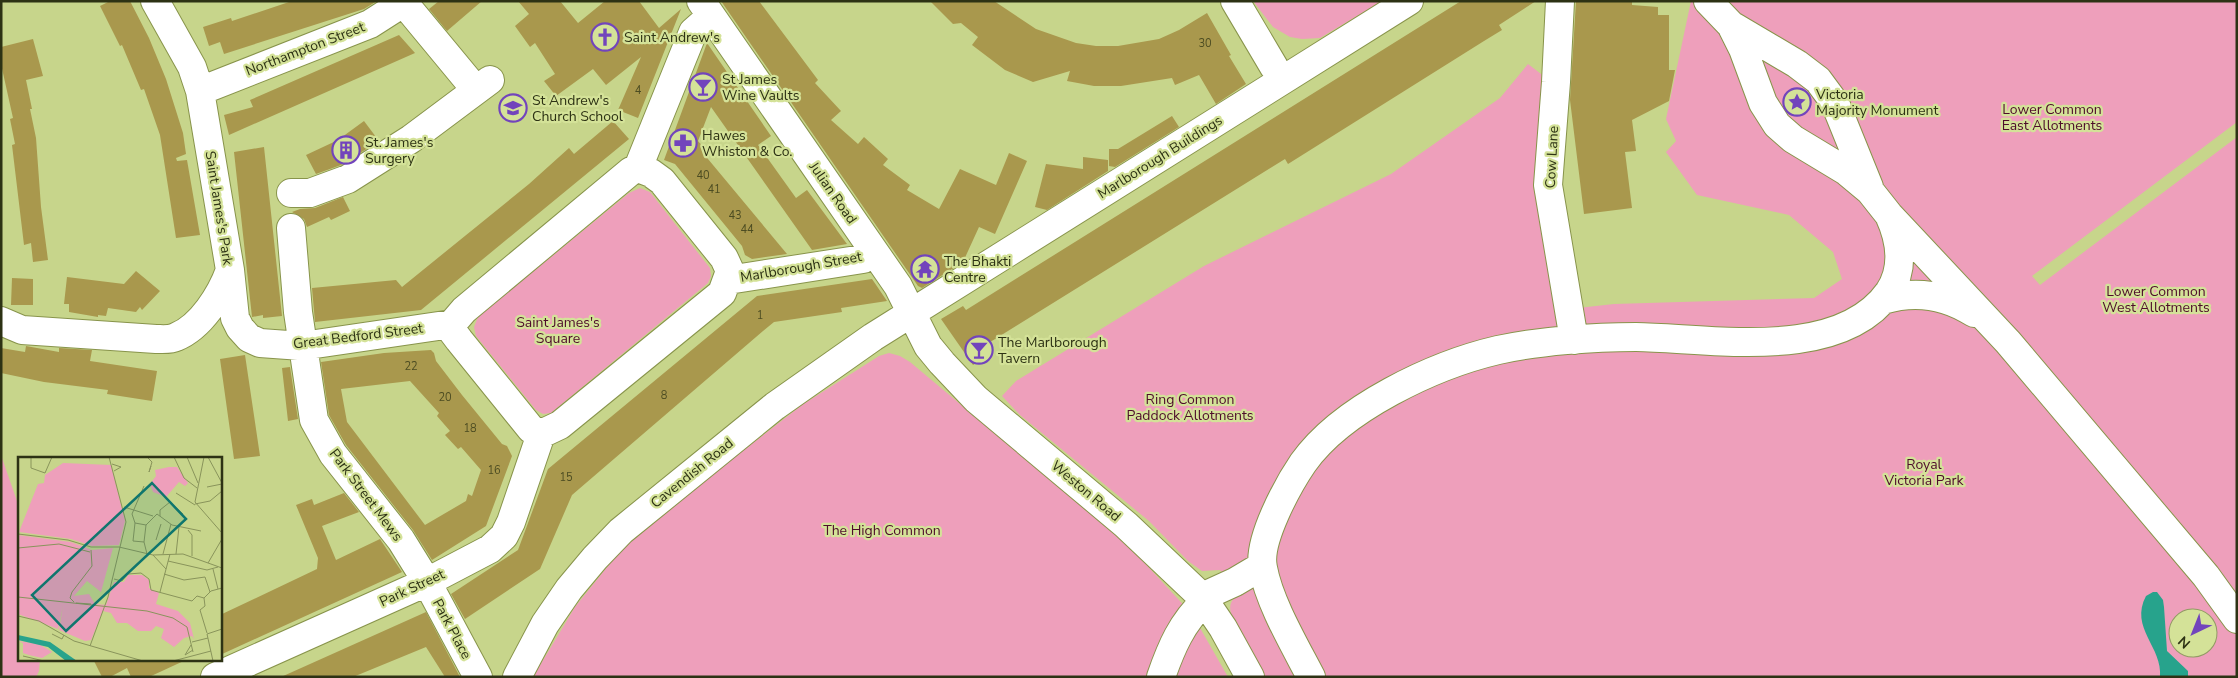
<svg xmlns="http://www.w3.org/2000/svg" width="2238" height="678" font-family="'Nunito Sans',sans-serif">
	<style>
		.green { fill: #ee9fbb; fill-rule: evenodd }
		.water { fill: #27a38c }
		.building { fill: #a9984d; fill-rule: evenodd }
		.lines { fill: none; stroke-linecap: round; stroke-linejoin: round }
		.minor-casing { stroke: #88944b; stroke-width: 30 }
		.minor { stroke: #fff; stroke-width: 28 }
		.labels { text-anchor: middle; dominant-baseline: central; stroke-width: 4.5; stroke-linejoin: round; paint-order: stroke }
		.number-label { font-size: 11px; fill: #4c4c22 }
		.poi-label { font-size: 14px; fill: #2d3214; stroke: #d4e298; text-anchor: start }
		.street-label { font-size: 14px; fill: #2d3214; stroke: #d4e298 }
		.park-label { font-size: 14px; fill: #4e0c2b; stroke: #d4e298 }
		.inset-road { fill: none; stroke: #89945b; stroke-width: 1 }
		.view { fill: #0f766e; fill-opacity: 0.15; stroke: #0f766e; stroke-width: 2.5 }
		.inset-edge { fill: none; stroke: #2d3214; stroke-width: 2.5 }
	</style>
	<rect width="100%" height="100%" fill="#c7d58b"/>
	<path class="green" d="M1253 1H1382L1320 38 1302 39 1290 37 1273 27Z
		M1691 1H2237V122L2032 276 2040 285 2237 137V677H1265L1232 618C1229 607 1229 602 1238 594L1220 570 1202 571 1188 561 1149 521 1020 415 1002 396 1016 381 1204 266 1391 174 1500 98 1528 64 1549 80 1560 310 1614 304 1814 298 1842 279 1833 252 1789 215 1697 195 1666 152 1676 141 1666 119ZM2178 618H2208V648H2178Z
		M640 188 650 192 710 268 711 276 708 283 551 413 543 414 536 410 476 336 474 327 478 317 629 193Z
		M889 353 900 356 910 362 1127 544 1192 614 1228 677H533L575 607 620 551 695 488 802 405 879 356Z
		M1 455 19 507V659H40L39 671 36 677H1Z"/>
	<path class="water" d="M2153 592H2157L2163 600 2164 607 2167 651 2188 671V677H2160C2163 647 2129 628 2146 596Z"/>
	<path class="building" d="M110 1H130L149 38 166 79 183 133 186 154 176 158 177 161 187 160 200 235 176 238 160 135 144 89 141 90 122 45 120 46 100 6Z
		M292 1H377L364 9 224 54 220 42 209 46 203 27 231 18 232 21Z
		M439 1H482L447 31 429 9Z
		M518 1H560L578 23 605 1H639L659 28 681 9 638 118 618 110 641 57 606 85 593 69 556 96 544 81 555 74 535 43 530 47 515 26 529 14Z
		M721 1H759L818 80 815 83 841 111 831 120 858 144 864 137 888 159 883 165 910 185 907 190 939 209 960 169 996 185 1009 153 1027 161 995 234 979 227 963 262 922 288 918 286Z
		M930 1H994L1036 29 1076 43 1096 46H1118L1159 39 1179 30 1207 13 1231 55 1229 56 1246 84 1216 104 1199 75 1175 85 1172 78 1121 86H1094L1067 81 1070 71 1033 82 1005 70 972 45 978 37 961 23 953 24Z
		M1461 1H1536L1499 25 1502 30 1484 41 1288 164 1285 159 987 344 993 351 973 365 941 319 963 306 966 310Z
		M1576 1H1632V5L1658 7V15H1669V70H1675L1669 101 1632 120 1636 151 1625 152 1632 208 1584 214 1570 100Z
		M399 35 415 53 229 135 224 115 253 107 250 100Z
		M33 39 43 76 26 80 32 109H30L36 138 41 207 48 260 33 262 31 243 24 245 12 145 15 144 10 119 13 118 1 64V47Z
		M707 43 771 136 758 145 796 198 807 190 847 244 812 250 711 107 698 141 706 150 703 153 787 254 752 259 745 255 742 246 675 164 664 160Z
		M1172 116 1179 127 1115 167 1109 166V149H1118Z
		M364 121 379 141 341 165 316 174 306 155 338 140Z
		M613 121 629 139 421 310 315 322 312 288 396 280 402 287 529 184 569 148 574 154Z
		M264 147 282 316 263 318V315L252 317 234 152Z
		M1083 157 1108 160V171L1047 210 1035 207 1046 164 1083 169Z
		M343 197 350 211 331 220 329 217 307 227 304 219 292 212 300 209 315 208Z
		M136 271 160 291 142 310 140 307 136 312 108 308 106 316 98 315V317L69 312V304H64L67 277 124 284Z
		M12 278 33 279V305H11Z
		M872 279 887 301 841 308 842 312 774 322 763 331 572 495 540 569 465 619 451 594 518 550 548 469 757 296Z
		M26 346 59 352V348L92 350 90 361 157 371 152 401 107 394 108 390 44 382 1 373V348L25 352Z
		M431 350 434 353 436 361 462 395 502 444 507 446 512 456 486 526 432 560 413 530 346 445 329 415 321 362 384 353ZM410 381 439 413 437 416 450 431 445 435 458 449 461 447 481 470 472 496 468 494 466 501 425 525 347 422 341 389Z
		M245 355 260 456 234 459 220 359Z
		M290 367 298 419 288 421 282 368Z
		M344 493 359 512 322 526 336 560 380 539 402 572 220 655V615L317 569 318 558 296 505 312 499 314 505Z
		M426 612 460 677H445L426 647 353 677H281Z
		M93 659H188L149 677H131L127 668 110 677H102Z"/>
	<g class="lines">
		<g class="minor-casing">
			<path id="minor" d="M155 1 192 67 200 91 230 270 235 318 240 328 249 338 260 343 302 346 452 324
				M701 1 898 286 928 346 942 363 976 399 1126 525 1202 597 1223 628 1250 677
				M1235 1 1274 67
				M1560 1 1556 82 1548 185 1574 340
				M1708 1 1731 25 1797 64 1818 80 1835 103 1869 187
				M404 3 476 90
				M1731 25 1743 49 1763 103 1777 125 1793 139 1846 171 1870 191 1889 215 2008 342 2206 576 2237 619
				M200 91 370 24 406 1
				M638 168 651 173 662 181 724 258 730 271 722 293 560 425 541 434 531 429 459 340 453 332 452 324 464 310 631 171Z
				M638 168 693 32 711 16
				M291 193H310L348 179 411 139 490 80
				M291 228 298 312 314 420 333 454 401 540 427 582 478 677
				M728 280 863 259 873 251
				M1883 300C1915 290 1946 295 1974 313
				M1 321 22 330 156 339C162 339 170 340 176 337 201 327 221 295 230 270
				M1202 597 1235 582 1262 566
				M215 677 427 582 490 549 504 536 511 522 541 434
				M517 677 545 624 569 589 595 558 621 531 775 406 873 337 1409 1
				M1161 677C1171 648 1182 622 1205 601
				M1311 677C1295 646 1269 602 1263 568 1257 541 1288 485 1303 463 1342 408 1434 365 1498 350 1539 341 1594 337 1636 337 1710 338 1839 363 1889 292 1905 268 1900 239 1889 215"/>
		</g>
		<use href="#minor" class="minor"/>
	</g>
	<defs>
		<g id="church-ring" transform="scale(1.4375)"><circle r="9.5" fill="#d4e298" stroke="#7244bc" stroke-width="1.5"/><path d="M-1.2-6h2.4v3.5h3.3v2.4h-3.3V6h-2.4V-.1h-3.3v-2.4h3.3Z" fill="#7244bc"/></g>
		<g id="bar-ring" transform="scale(1.4375)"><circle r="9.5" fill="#d4e298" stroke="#7244bc" stroke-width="1.5"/><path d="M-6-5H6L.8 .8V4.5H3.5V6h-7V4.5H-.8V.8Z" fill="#7244bc"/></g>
		<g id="sight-ring" transform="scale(1.4375)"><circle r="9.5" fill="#d4e298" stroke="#7244bc" stroke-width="1.5"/><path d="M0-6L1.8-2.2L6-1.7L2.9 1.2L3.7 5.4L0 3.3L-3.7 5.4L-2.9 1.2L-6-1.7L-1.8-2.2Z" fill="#7244bc"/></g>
		<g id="school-ring" transform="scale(1.4375)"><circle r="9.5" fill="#d4e298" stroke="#7244bc" stroke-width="1.5"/><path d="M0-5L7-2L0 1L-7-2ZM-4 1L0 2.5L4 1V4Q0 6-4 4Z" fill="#7244bc"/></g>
		<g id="pharmacy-ring" transform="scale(1.4375)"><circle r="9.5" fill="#d4e298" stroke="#7244bc" stroke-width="1.5"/><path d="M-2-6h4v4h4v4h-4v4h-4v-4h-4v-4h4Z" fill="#7244bc"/></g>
		<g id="building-ring" transform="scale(1.4375)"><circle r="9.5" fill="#d4e298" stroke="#7244bc" stroke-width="1.5"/><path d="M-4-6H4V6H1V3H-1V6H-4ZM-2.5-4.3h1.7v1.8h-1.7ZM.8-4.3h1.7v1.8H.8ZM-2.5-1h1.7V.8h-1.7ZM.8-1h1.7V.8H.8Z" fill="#7244bc"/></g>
		<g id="temple-ring" transform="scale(1.4375)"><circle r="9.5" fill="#d4e298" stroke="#7244bc" stroke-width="1.5"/><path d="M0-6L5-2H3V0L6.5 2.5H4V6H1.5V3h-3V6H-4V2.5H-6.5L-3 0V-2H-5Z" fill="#7244bc"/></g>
	</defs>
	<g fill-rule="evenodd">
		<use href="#church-ring" x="605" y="37"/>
		<use href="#bar-ring" x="703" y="87"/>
		<use href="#sight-ring" x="1797" y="102"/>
		<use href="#school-ring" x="513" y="108"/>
		<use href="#pharmacy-ring" x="683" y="143"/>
		<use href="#building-ring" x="346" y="150"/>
		<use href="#temple-ring" x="925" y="269"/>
		<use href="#bar-ring" x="979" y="350"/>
	</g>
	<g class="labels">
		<g class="number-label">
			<text x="1205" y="43">30</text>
			<text x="638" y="90">4</text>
			<text x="703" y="175">40</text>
			<text x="714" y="189">41</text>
			<text x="735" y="215">43</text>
			<text x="747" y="229">44</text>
			<text x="760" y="315">1</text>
			<text x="411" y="366">22</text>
			<text x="664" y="395">8</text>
			<text x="445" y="397">20</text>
			<text x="470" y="428">18</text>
			<text x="494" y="470">16</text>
			<text x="566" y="477">15</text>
		</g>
		<g class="poi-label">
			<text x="624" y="37">Saint Andrew's</text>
			<text x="722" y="79">St James<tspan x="722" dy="16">Wine Vaults</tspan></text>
			<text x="1816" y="94">Victoria<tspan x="1816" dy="16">Majority Monument</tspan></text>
			<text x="532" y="100">St Andrew's<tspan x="532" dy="16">Church School</tspan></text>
			<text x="702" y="135">Hawes<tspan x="702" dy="16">Whiston &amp; Co.</tspan></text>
			<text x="365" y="142">St. James's<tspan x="365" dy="16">Surgery</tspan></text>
			<text x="944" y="261">The Bhakti<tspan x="944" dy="16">Centre</tspan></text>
			<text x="998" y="342">The Marlborough<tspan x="998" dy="16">Tavern</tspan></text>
		</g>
		<g class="street-label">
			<text transform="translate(305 49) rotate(-21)">Northampton Street</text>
			<text transform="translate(1160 157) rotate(-32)">Marlborough Buildings</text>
			<text transform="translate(1552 157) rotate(-87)">Cow Lane</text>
			<text transform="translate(833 193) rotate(55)">Julian Road</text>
			<text transform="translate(219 208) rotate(81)">Saint James's Park</text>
			<text transform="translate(801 267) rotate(-10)">Marlborough Street</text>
			<text transform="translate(358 336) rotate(-7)">Great Bedford Street</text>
			<text transform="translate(692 473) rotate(-39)">Cavendish Road</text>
			<text transform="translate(1086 491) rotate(40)">Weston Road</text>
			<text transform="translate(366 495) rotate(53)">Park Street Mews</text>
			<text transform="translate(412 588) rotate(-25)">Park Street</text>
			<text transform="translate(452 629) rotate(62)">Park Place</text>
		</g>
		<g class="park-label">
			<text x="2052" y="109">Lower Common<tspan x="2052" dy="16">East Allotments</tspan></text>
			<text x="2156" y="291">Lower Common<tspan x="2156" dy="16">West Allotments</tspan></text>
			<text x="558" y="322">Saint James's<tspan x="558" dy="16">Square</tspan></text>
			<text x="1190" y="399">Ring Common<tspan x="1190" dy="16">Paddock Allotments</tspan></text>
			<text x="1924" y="464">Royal<tspan x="1924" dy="16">Victoria Park</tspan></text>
			<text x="882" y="530">The High Common</text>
		</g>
	</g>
	<g transform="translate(18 457)">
		<rect width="204" height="204" fill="#c7d58b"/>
		<path d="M45 6 93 8 107 64 101 88 74 89 53 82 1 75 20 27 26 26 27 18ZM151 10H159L170 26 167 29 161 25 148 40 135 35 132 27 138 19 137 13ZM0 78 53 85 74 93 95 91 83 135 69 124 56 139 71 137 77 147 88 148 96 125H106L110 118H124L131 123V131L141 136 138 147 160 154 172 166 176 182 174 179 166 181 156 190 143 181 146 172 138 169 133 174H120L109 166H99L93 156 85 154 73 183 67 184 41 173 45 149 40 172 0 157ZM0 184 21 187 34 195 24 201 11 198 5 196V186Z" fill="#ee9fbb"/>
		<path d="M0 178 32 185 59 204H48L30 190 0 183Z" fill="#27a38c"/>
		<path class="inset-road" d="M13 0V11L27 16 34 0M129 0 134 5 131 15 133 9M156 0 166 21 179 31M169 0 180 26M186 0 177 45 204 76M190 0 204 26M94 7 103 10 96 14M189 30 204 27M158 36 177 48M177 47 192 44 204 34M106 50 135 59M142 59V53L152 45 165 57M117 66 114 57 126 29M128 68 139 57 154 68 183 74M170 73 174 78V99M0 77 50 83 73 90H101L135 98 165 97 204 111M138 83 143 67M126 85 115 84 117 66 128 68 126 85 129 97M0 91 41 87 72 95M145 97 153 67M158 97 161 70M135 98 148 112M150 104 189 113 200 110M190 106 204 82M195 112 200 132M146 117 166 123 187 120 192 135M96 122 104 124 110 117 123 116 131 122 133 133 174 144M142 135 152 97M0 140 129 154 155 161 169 170 175 195M186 141 193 134 204 131M174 144 179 139 186 141 187 149 182 153M56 145 52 141 54 135 74 109 73 93M58 146 73 147M182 153 189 176M0 159 21 164 56 184 125 204M34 177 44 182 46 178M174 185 190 181M173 188 167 198 175 193M72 189 90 140 108 65 91 0M5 199 26 204M155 204 193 194M195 204 189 177 204 172"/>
		<path class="view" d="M134 26 168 62 48 174 14 138Z"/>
		<rect width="204" height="204" class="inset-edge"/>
	</g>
	<rect width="2238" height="678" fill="none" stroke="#2d3214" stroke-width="5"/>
	<g transform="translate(2193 633) rotate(223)"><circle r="24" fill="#d4e298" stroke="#919c63"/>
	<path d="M0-4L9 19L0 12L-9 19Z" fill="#7244bc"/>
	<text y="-8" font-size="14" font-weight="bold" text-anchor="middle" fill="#2d3214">N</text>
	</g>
</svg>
